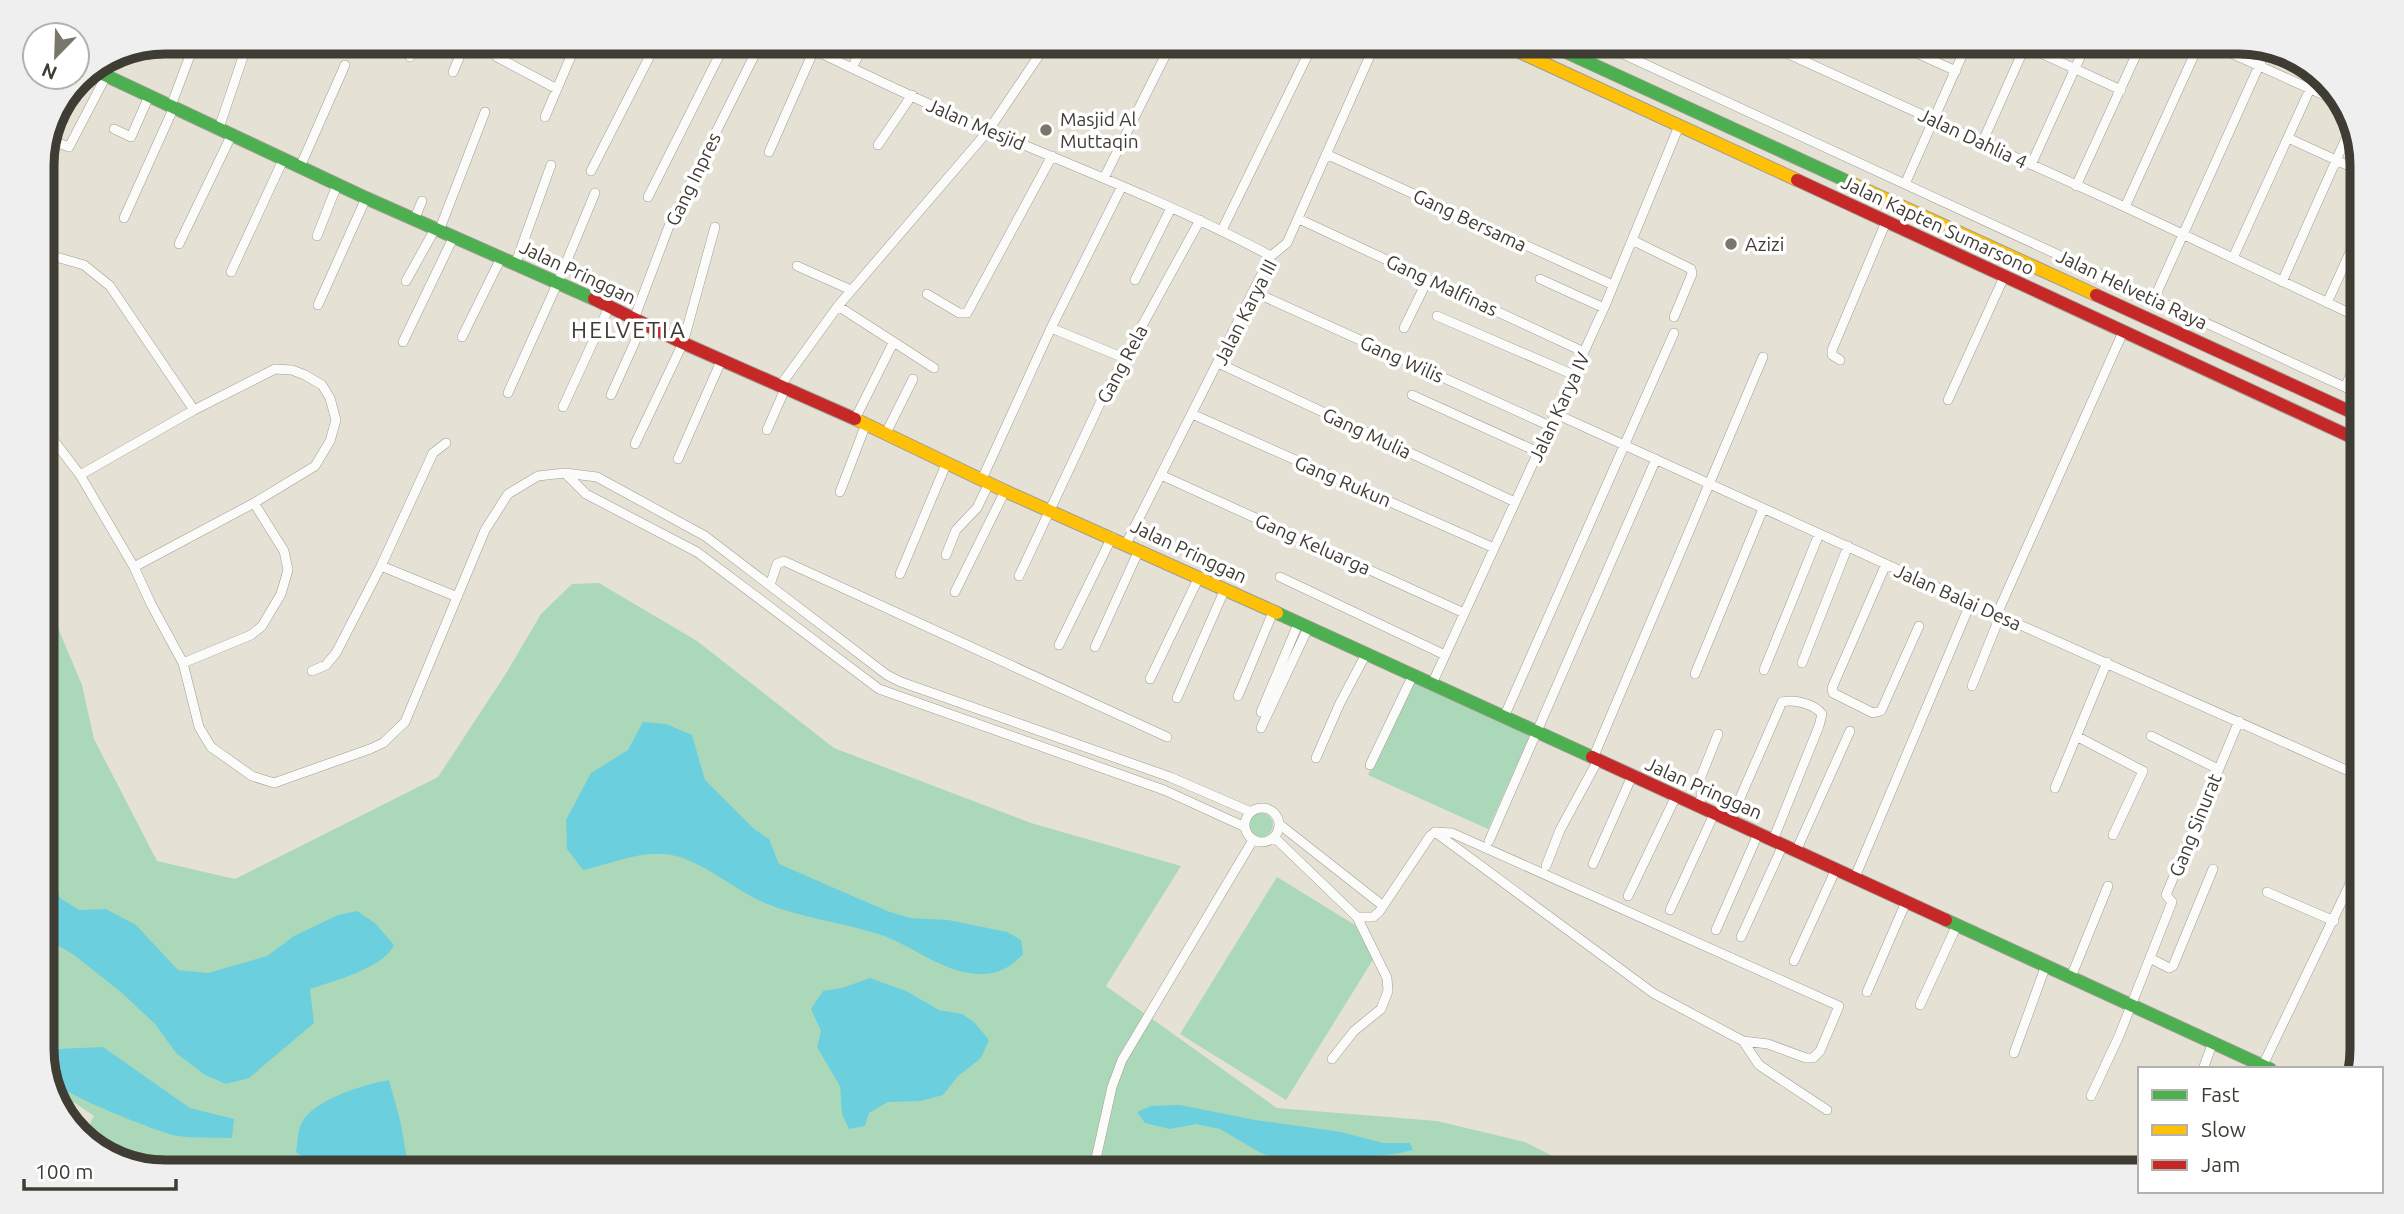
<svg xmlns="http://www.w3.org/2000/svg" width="2404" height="1214" font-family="Ubuntu,sans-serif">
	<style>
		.green { fill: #acd8ba }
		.water { fill: #6bcfde }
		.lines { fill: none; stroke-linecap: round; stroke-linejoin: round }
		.street-casing { stroke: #9f9c93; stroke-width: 10 }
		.fast-casing { stroke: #9f9c93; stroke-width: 14 }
		.slow-casing { stroke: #9f9c93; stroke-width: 14 }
		.jam-casing { stroke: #9f9c93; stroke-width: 14 }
		.street { stroke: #fbfbf9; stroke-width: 9 }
		.fast { stroke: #4caf50; stroke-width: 12 }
		.slow { stroke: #ffc107; stroke-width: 12 }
		.jam { stroke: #c62828; stroke-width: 12 }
		.poi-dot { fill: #79766c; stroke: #fff; stroke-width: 2.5 }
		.labels { text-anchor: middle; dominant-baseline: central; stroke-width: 7; stroke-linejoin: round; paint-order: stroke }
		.poi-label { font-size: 19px; fill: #3f3c34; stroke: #fff; text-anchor: start }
		.street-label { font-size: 19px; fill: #3f3c34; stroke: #fff }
		.quarter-label { font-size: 23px; letter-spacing: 2px; fill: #3f3c34; stroke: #fff }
		.rim { fill: none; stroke: #3f3c34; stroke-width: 9 }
	</style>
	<rect width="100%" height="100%" fill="#e5e2d5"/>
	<path class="green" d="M599 583 697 641 834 748 1031 823 1181 866 1106 986 1277 1108 1437 1121 1525 1142 1584 1172H1059L1029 1164 1018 1172H165L111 1160 83 1135 94 1116 53 1088 42 1058V590L82 685 94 739 157 861 235 879 438 777 505 675 541 614 572 584Z
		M1411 679 1531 733 1488 829 1368 775Z
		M1249 825a12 12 0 1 1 24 0a12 12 0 1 1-24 0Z
		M1277 877 1355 925 1374 958 1286 1100 1180 1034Z"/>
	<path class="water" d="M643 722 666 724 692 735 705 780 754 829 769 839 779 864 887 911 910 918 948 920 1007 932 1021 940 1023 954C1011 968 996 975 977 974 941 972 911 944 878 934 841 922 801 918 765 903 735 890 708 865 676 856 644 848 613 864 583 870L567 849 566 820 591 773 628 750Z
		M42 859 52 871 60 898 79 910 106 909 136 925 178 970 208 973 267 956 294 936 338 915 357 911 375 923 394 945C384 968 333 981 310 989L314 1023 249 1078 226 1084 205 1075 176 1053 155 1024 122 993 74 955 42 936Z
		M870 978 906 991 939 1010 962 1014 974 1022 989 1040 981 1058 958 1076 943 1095 921 1101 888 1102 869 1113 865 1126 849 1129 842 1114 840 1086 817 1047 821 1031 811 1009 823 991 842 988Z
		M42 1041 58 1049 103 1047 190 1108 234 1119 232 1138C213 1137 191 1139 173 1135 151 1129 61 1094 49 1078 42 1069 42 1053 42 1041Z
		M389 1080 401 1124 409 1172H330L322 1170 296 1152C298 1144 297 1131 301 1124 312 1100 365 1084 389 1080Z
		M1180 1105 1255 1120 1341 1132 1383 1143H1410L1413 1150 1395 1154 1372 1156 1350 1164 1310 1169 1284 1162 1261 1153 1220 1129 1196 1124 1170 1129 1145 1123 1137 1112 1151 1106Z"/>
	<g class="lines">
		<g class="street-casing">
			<path id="street" d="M797 42C861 72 925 104 990 131 1084 170 1180 208 1271 256
				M1597 42 2362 395
				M1762 42 2125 207 2362 319
				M1892 42 1956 71
				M2017 42 2121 90
				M2206 42 2344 104
				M410 57 416 42
				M497 57 557 89
				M1579 58 1588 42
				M852 68 865 42
				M453 72 466 42
				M171 106 195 42
				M545 117 577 42
				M219 128 248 42
				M114 129 131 137 149 96
				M2288 138 2362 172
				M50 140 69 147 106 76
				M1982 143 2027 42
				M878 145 912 95
				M769 152 814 50
				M1326 154 1613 285
				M2031 165 2087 42
				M300 167 345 65
				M591 171 657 42
				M1104 178 1172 42
				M1905 184 1968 42
				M2076 186 2142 42
				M648 197 726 42
				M2125 207 2200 42
				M124 218 174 107
				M1299 219 1584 352
				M414 220 422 201
				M1222 230 1314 42
				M439 231 485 112
				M317 236 337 185
				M1632 240 1691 269 1692 274 1674 317
				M179 244 232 134
				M42 253 84 265 110 286 194 410
				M2233 258 2310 89
				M515 265 551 165
				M797 266 851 290
				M231 272 283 160
				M1540 279 1604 308
				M1135 280 1171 208
				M406 281 435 229
				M2282 282 2351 127
				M1254 292 1550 426
				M927 294 959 313H967L1052 156
				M2154 299 2267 48
				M2327 303 2362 226
				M318 305 366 198
				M838 306 934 368
				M1437 316 1574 375
				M634 319 669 226 761 42
				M1051 328 1124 358
				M1404 328 1428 279
				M462 337 501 258
				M403 342 453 238
				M1840 360 1832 355V350L1886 222
				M1218 363 1515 502
				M780 386 838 306 988 131 1048 42
				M2345 387 2362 349
				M508 393 558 282 595 193
				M611 395 643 324
				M1412 395 1538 452
				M1948 400 2004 277
				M563 407 609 307
				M1192 414 1494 548
				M1556 414 2000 616 2362 777
				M855 419 893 343
				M42 425 80 475 134 567 151 604 183 663 199 727 211 747 252 776 274 783 370 749 383 743 405 722 485 530 508 494 538 476 565 473 597 477 705 536 887 675 901 682 1170 777 1251 812
				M767 430 785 389
				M886 433 913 379
				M635 444 683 343 715 227
				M678 459 722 359
				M565 473 586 494 697 552 879 689 1164 790 1245 827
				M80 475 194 410 275 369 292 370 305 375 322 385 330 398 336 420 330 441 315 466 254 503 134 567
				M1161 475 1464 613
				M982 479 1051 328 1122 186
				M840 492 866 424
				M1126 544 1271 256 1287 243 1376 42
				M946 555 956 530 977 508 989 483
				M1886 564 1832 688 1833 693 1873 713 1881 711 1919 626
				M381 566 455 596
				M900 574 947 462
				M1019 576 1103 397 1200 220
				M1280 577 1445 655
				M770 585 777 564 784 561 1167 737
				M955 592 1005 491
				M1997 614 2123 332
				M1059 645 1112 537
				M1095 647 1139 550
				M183 663 251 635 262 626 281 594 288 570 284 551 254 503
				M1802 663 1848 546
				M1764 670 1819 534
				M312 671 326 665 336 653 381 566 433 453 446 443
				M1695 674 1763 509
				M1150 679 1199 577
				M1432 684 1604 308 1679 126
				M1972 686 2000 616
				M1238 696 1273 612
				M1177 698 1225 589
				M1261 712 1298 624
				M1504 717 1674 333
				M1261 728 1308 628
				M2151 736 2218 769
				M2078 737 2143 771 2113 835
				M1316 758 1340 703 1366 654
				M1593 758 1763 357
				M1370 765 1413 675
				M2055 788 2107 662
				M1699 807 1702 792 1700 779 1718 734
				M1245 825a17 17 0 1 1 34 0a17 17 0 1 1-34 0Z
				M1730 821 1782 702C1795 699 1814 704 1822 714L1819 726 1773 840
				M1279 824 1382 905
				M1435 832 1653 993 1743 1041 1759 1065 1827 1110
				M1274 837 1357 917 1387 978 1388 991 1381 1009 1354 1031 1332 1059
				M1489 841 1656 459
				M1796 851 1850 731
				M1593 864 1632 776
				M1546 866 1560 830 1598 760
				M1855 877 1971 602
				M2267 892 2334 921
				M1628 896 1676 796
				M1670 910 1714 814
				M1357 917H1373L1379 912 1430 836 1435 832 1452 833 1839 1006 1820 1051 1813 1058H1806L1768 1044 1743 1041
				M1716 930 1758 834
				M1741 937 1783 845
				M2150 958 2169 968 2173 966 2213 869
				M1794 961 1836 869
				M2071 977 2108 886
				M1867 992 1906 902
				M1920 1005 1957 925
				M2014 1053 2046 965
				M2263 1065 2362 859
				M2203 1069 2213 1042
				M2091 1096 2119 1036 2172 902 2166 895 2239 721
				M1093 1172 1112 1087 1122 1060 1253 840"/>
		</g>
		<g class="fast-casing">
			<path id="fast" d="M1544 42 1851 183
				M92 69 366 198 594 299
				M1277 613 1592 757
				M1946 920 2270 1069"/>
		</g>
		<g class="slow-casing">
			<path id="slow" d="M1498 42 1797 180
				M1851 183 2096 295
				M855 419 1005 491 1277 613"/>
		</g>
		<g class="jam-casing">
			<path id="jam" d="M1797 180 2362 442
				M2096 295 2362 417
				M594 299 683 343 855 419
				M1592 757 1946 920"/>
		</g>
		<use href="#street" class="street"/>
		<use href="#fast" class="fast"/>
		<use href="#slow" class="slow"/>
		<use href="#jam" class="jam"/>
	</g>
	<g class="poi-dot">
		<circle cx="1046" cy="130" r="7"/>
		<circle cx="1731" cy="244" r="7"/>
	</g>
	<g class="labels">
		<g class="poi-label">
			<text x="1060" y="119">Masjid Al<tspan x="1060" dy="22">Muttaqin</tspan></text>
			<text x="1745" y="244">Azizi</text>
		</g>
		<g class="street-label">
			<text transform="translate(976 124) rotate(23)">Jalan Mesjid</text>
			<text transform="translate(1973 138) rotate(25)">Jalan Dahlia 4</text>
			<text transform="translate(693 179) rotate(-64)">Gang Inpres</text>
			<text transform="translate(1470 220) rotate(25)">Gang Bersama</text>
			<text transform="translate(1938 225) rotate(25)">Jalan Kapten Sumarsono</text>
			<text transform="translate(578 272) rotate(25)">Jalan Pringgan</text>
			<text transform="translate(1442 285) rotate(25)">Gang Malfinas</text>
			<text transform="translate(2132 289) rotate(25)">Jalan Helvetia Raya</text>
			<text transform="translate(1245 312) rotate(-63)">Jalan Karya III</text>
			<text transform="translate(1402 359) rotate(24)">Gang Wilis</text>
			<text transform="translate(1122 364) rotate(-62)">Gang Rela</text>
			<text transform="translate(1559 407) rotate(-65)">Jalan Karya IV</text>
			<text transform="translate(1367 433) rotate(25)">Gang Mulia</text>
			<text transform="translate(1343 481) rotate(23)">Gang Rukun</text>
			<text transform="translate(1313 544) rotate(24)">Gang Keluarga</text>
			<text transform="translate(1189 551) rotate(25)">Jalan Pringgan</text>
			<text transform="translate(1958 597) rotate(24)">Jalan Balai Desa</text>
			<text transform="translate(1704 788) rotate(24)">Jalan Pringgan</text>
			<text transform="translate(2195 825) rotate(-68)">Gang Sinurat</text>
		</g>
		<g class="quarter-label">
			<text x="629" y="329">HELVETIA</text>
		</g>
	</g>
	<path d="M0 0H2404V1214H0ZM165 54H2239A111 111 0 0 1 2350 165V1049A111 111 0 0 1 2239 1160H165A111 111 0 0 1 54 1049V165A111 111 0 0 1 165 54Z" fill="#f0efef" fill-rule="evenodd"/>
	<path class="rim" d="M165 54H2239A111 111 0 0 1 2350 165V1049A111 111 0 0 1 2239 1160H165A111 111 0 0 1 54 1049V165A111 111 0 0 1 165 54Z"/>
	<rect x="2138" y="1067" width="245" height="126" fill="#ffffff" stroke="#b2b1ae" stroke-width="2"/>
	<rect x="2152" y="1090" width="35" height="10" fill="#4caf50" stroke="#b2b1ae" stroke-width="2"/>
	<text x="2201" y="1102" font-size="21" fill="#3f3c34">Fast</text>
	<rect x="2152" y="1125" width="35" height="10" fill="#ffc107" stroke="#b2b1ae" stroke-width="2"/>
	<text x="2201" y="1137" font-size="21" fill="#3f3c34">Slow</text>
	<rect x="2152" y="1160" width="35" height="10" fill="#c62828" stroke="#b2b1ae" stroke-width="2"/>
	<text x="2201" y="1172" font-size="21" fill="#3f3c34">Jam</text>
	<g transform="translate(56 56) rotate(203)"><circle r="33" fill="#ffffff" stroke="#b2b1ae" stroke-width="2"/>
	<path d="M0-5L12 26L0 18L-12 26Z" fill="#79766c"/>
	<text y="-10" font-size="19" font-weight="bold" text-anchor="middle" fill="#3f3c34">N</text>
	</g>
	<path d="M24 1179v10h152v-10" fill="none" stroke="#3f3c34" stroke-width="3.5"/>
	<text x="35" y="1179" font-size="21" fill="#3f3c34" stroke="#ffffff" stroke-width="5" paint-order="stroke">100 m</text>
</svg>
